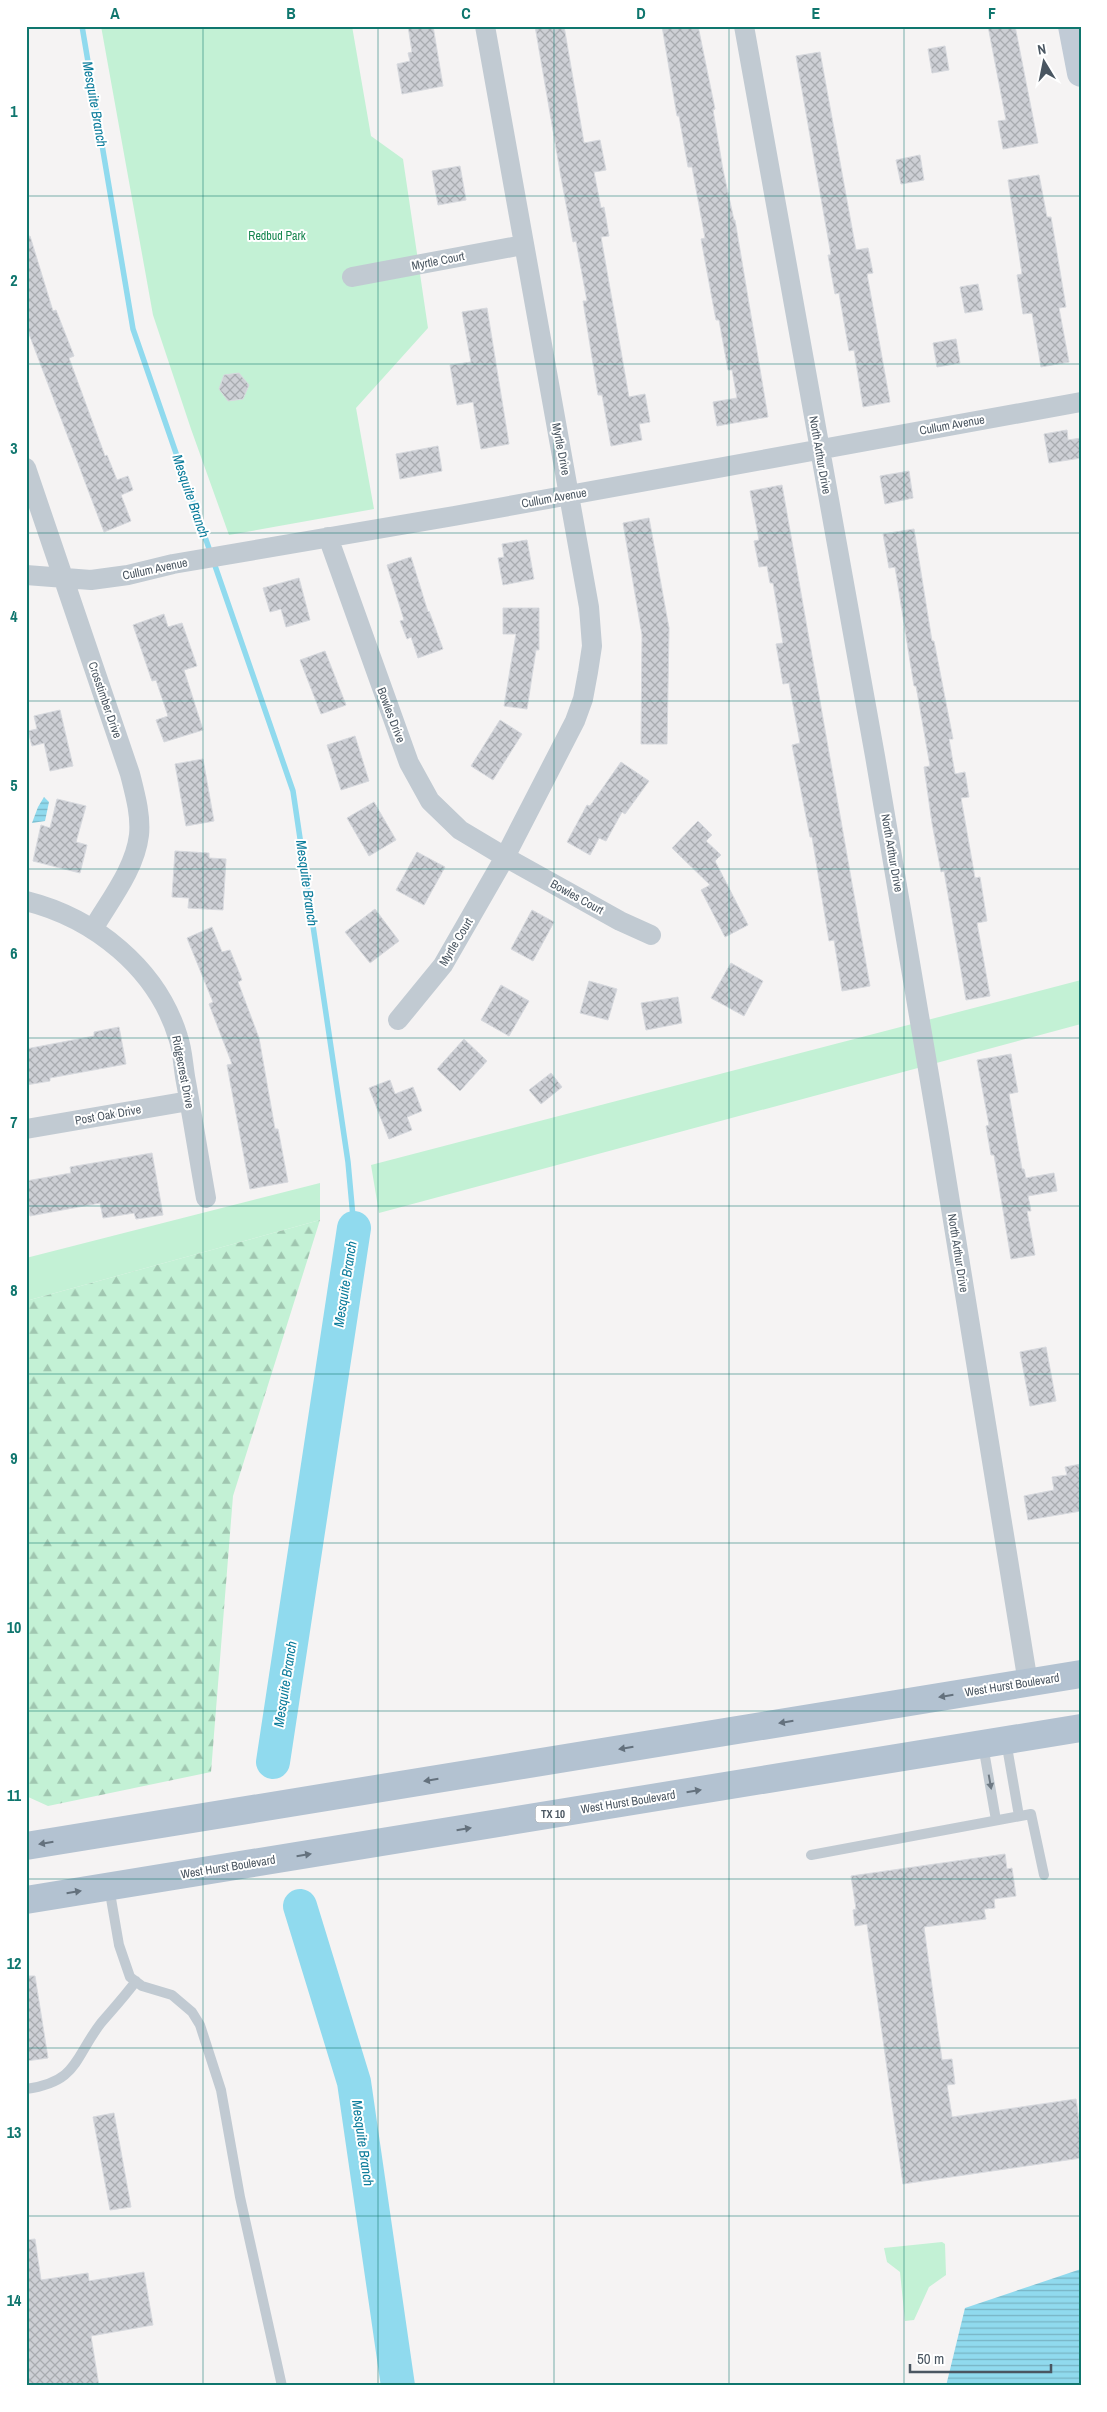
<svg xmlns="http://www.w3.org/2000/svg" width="1107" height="2412" font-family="'Archivo Narrow',sans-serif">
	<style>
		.green { fill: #c3f1d5 }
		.forest { fill: url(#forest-firs) }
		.water { fill: url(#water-rules) }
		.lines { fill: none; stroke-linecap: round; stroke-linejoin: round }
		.stream { stroke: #90daee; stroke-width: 5.5 }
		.river { stroke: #90daee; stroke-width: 34 }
		.building { fill: url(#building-cross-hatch); stroke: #d7d9de }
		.lane { stroke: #c1cad2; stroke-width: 10 }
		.street { stroke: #c1cad2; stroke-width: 20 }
		.secondary { stroke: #c1cbd6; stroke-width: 28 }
		.primary { stroke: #b3c2d1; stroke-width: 28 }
		.oneway { fill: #64717d }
		.oneway2 { fill: #6e7983 }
		.grid { fill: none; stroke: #0f766e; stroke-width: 1; stroke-opacity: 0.55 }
		.labels { text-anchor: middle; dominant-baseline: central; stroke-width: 4; stroke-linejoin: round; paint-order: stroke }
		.shield { fill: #fff; stroke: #808990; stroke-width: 1 }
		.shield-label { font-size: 11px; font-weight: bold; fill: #4a5661 }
		.park-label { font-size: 12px; fill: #17864f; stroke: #fff }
		.street-label { font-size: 12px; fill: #4a5661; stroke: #fff }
		.water-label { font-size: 14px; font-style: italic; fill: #0c7c9b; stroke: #fff }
		.neatline { fill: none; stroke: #0f766e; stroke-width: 2 }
		.grid-label { font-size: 16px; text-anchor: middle; font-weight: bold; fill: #0f766e }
	</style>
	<defs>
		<pattern id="forest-firs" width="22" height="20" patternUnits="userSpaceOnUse" patternTransform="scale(1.25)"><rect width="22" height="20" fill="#c3f1d5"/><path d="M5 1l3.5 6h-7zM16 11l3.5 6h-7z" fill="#a0c6b0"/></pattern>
		<pattern id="water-rules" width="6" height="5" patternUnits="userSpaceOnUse" patternTransform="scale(1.25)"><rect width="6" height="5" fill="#90daee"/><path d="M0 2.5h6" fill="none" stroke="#78b4c4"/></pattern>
		<pattern id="building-cross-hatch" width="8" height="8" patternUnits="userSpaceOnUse" patternTransform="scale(1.25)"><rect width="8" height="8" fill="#cdcfd5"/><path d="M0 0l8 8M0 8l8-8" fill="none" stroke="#a8abb0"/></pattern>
	</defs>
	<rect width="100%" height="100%" fill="#f5f3f3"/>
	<path class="green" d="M101 26H352L371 136 403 159 428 328 356 408 374 509 229 535 191 429 153 315Z
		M1081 980V1024L379 1213 371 1165Z
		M320 1183V1220L26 1301V1258Z
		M942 2242 945 2244 946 2275 929 2287 914 2320 905 2321 900 2272 887 2262 884 2248Z"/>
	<path class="forest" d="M320 1220 233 1496 211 1772 48 1806 26 1796V1301Z"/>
	<path class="water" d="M44 797 49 802 45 821 32 823 38 807Z
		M1081 2269V2386H946L965 2308Z"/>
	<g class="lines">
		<path class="stream" d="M82 26 133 329 293 791 348 1162 354 1228"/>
		<path class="river" d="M273 1762 354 1228
			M300 1906 354 2082 398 2386"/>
	</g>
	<path class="building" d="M408 26H433L443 86 402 94 397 64 410 61 408 53 412 52Z
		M535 26H564L584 143 600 140 606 170 594 172 601 208 604 207 609 236 601 237 629 397 645 394 650 422 639 424 642 440 611 446 602 395H598L583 301H587L576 241 573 242 561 177Z
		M662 26H698L715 109 713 110 723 170 734 220H735L768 417 717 426 713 402 737 398 732 370H728L719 320H716L701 239 705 238 692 167H688L679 116H677Z
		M988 26H1015L1038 143 1003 149 998 121 1006 120Z
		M945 46 949 70 932 73 928 49Z
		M820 52 856 250 868 248 873 273 867 274 890 402 863 407 854 350 849 351 839 293 835 294 828 255H831L796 56Z
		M920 155 924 180 901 184 896 160Z
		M460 166 466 200 438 205 432 171Z
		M1039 175 1047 217H1051L1066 307 1059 308 1069 362 1041 367 1032 313 1023 314 1017 275 1022 274 1008 180Z
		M30 236 53 311 56 310 74 356 69 358 105 456 107 455 117 480 128 476 133 490 121 495 131 521 104 532 26 326V237Z
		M978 284 983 310 965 313 960 287Z
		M487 308 509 444 481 449 473 402 457 405 450 365 471 362 462 312Z
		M956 339 960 363 937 367 933 343Z
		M239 373 249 385 243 399 228 401 219 389 224 375Z
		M1067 430 1068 440 1081 438V458L1049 463 1044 434Z
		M438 446 442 471 400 479 396 454Z
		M909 471 913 498 885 504 880 476Z
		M782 485 870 986 842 991 834 940 829 941 812 837H810L792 745 800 743 789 683 783 684 776 644 783 643 773 583H770L767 566 759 567 754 541 759 540 750 491Z
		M649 518 669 628 667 744H641L642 635 623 523Z
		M914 529 932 641H934L953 739H949L955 774 965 772 969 797 961 798 975 878 980 877 987 921 977 923 990 996 966 1000 944 871 941 872 932 823 924 767 930 766 916 686H914L895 567 889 568 883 534Z
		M527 540 534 579 503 585 498 558 504 557 502 544Z
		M411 557 428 612 429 611 443 649 418 658 411 637 407 639 400 621 404 620 387 565Z
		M299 578 310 620 286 627 281 609 270 612 263 588Z
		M503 608H539V650H536L527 709 504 706 516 634H503Z
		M164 614 168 627 182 623 197 666 184 670 203 730 164 742 156 720 168 716 156 680 152 681 133 625Z
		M325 651 346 705 321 714 300 660Z
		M60 710 73 766 50 771 44 743 32 746 28 731 37 729 34 716Z
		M500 720 522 734 493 780 471 766Z
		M355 736 369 781 341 790 327 745Z
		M203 759 214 821 186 826 175 764Z
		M621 762 649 781 625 814 622 812 606 841 599 838 590 855 567 842 587 805 590 806Z
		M57 799 86 806 76 842 87 845 80 873 33 861 41 825 50 828Z
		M374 802 396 840 369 856 347 818Z
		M698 821 712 835 706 841 721 855 715 861 748 925 725 937 701 890 710 885 672 848Z
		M175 851 209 853V858L226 859 223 910 188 908 189 898 172 897Z
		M417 852 445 867 424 905 396 890Z
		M375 909 399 941 370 963 345 932Z
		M532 910 554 922 533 961 511 949Z
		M212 927 222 952 230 950 242 980 238 982 259 1038 275 1129H278L288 1182 250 1189 227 1065 232 1064 209 1004 213 1002 187 938Z
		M731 963 763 981 744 1016 711 998Z
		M589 981 617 989 608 1020 580 1013Z
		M501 985 529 1001 509 1036 481 1020Z
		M678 997 682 1023 646 1030 641 1003Z
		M119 1027 126 1064 50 1078V1081L26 1085V1049L94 1036V1032Z
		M464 1039 487 1061 460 1091 437 1069Z
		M1011 1054 1018 1092 1009 1094 1022 1169H1024L1026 1178 1054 1173 1057 1191 1028 1196 1031 1211H1027L1035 1255 1011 1259 994 1155H991L986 1126 989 1125 977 1060Z
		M551 1073 562 1087 541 1104 529 1090Z
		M390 1080 395 1094 413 1087 422 1111 407 1117 412 1130 389 1139 369 1088Z
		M152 1153 163 1215 136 1219 134 1213 103 1218 100 1203 30 1216 26 1181 71 1173 70 1167Z
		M1046 1347 1056 1401 1030 1406 1020 1352Z
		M1081 1464V1511L1028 1520 1024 1496 1054 1490 1052 1477 1067 1475 1065 1467Z
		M1005 1854 1007 1869 1012 1868 1016 1896 994 1899 995 1908 984 1909 986 1919 924 1927 942 2060 952 2059 955 2084 947 2085 952 2117 1076 2099 1081 2135V2158L903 2184 867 1924 855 1926 853 1910 856 1909 851 1876Z
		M26 1976H35L48 2058 26 2061Z
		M114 2113 131 2207 110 2210 93 2117Z
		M35 2239 41 2280 88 2273 89 2281 144 2272 153 2325 91 2336 99 2386H26V2240Z"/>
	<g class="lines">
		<path class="lane" d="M1006 1741 1019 1816
			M983 1745 996 1820
			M811 1855 1031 1814 1044 1875
			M109 1887 119 1945 130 1977 142 1986 172 1995 192 2012 200 2025 221 2090 240 2197 282 2386
			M26 2089C78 2082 74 2058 101 2023 113 2009 125 1996 136 1981"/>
		<path class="street" d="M744 26 875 756 938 1128 1028 1683
			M352 277 523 245
			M26 468 130 774C135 794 141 815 139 835 135 869 110 900 93 929
			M328 537 409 763 430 801 460 830 505 857 620 921 651 935
			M26 575 91 580 128 575 173 564 454 516 1081 402
			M26 901C94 918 157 968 178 1037 183 1051 183 1067 186 1082 193 1120 199 1159 206 1198
			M398 1020 443 965 505 857 575 721 583 699 588 672 592 646 589 607 485 26
			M26 1129 189 1101"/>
		<path class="secondary" d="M1072 26 1081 73"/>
		<path class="primary" d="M26 1846 1081 1674
			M26 1900 1081 1728"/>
	</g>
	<defs><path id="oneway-solid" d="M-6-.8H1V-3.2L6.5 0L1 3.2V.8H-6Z" transform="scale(1.25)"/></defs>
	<g class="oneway">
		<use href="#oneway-solid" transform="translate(946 1696) rotate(171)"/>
		<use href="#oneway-solid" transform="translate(786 1722) rotate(171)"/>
		<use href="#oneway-solid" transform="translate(626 1748) rotate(171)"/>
		<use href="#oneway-solid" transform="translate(431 1780) rotate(171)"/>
		<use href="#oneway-solid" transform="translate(694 1791) rotate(-9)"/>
		<use href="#oneway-solid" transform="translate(464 1829) rotate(-9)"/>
		<use href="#oneway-solid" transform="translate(46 1843) rotate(171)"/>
		<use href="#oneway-solid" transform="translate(304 1855) rotate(-9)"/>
		<use href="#oneway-solid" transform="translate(74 1892) rotate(-9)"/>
	</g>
	<use class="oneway2" href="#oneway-solid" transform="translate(990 1782) rotate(80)"/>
	<path class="grid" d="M203 26V2386M378 26V2386M554 26V2386M729 26V2386M904 26V2386M26 196H1081M26 364H1081M26 533H1081M26 701H1081M26 869H1081M26 1038H1081M26 1206H1081M26 1374H1081M26 1543H1081M26 1711H1081M26 1879H1081M26 2048H1081M26 2216H1081"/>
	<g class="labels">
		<rect class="shield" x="535.5" y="1805.5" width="35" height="17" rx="4"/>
		<g class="shield-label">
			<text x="553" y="1814">TX 10</text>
		</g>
		<g class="park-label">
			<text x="277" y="236">Redbud Park</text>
		</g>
		<g class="street-label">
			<text transform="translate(438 261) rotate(-11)">Myrtle Court</text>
			<text transform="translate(952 425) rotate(-10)">Cullum Avenue</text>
			<text transform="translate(561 449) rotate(79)">Myrtle Drive</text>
			<text transform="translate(820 455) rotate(80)">North Arthur Drive</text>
			<text transform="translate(554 498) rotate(-10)">Cullum Avenue</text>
			<text transform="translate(155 569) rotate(-12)">Cullum Avenue</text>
			<text transform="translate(105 700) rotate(71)">Crosstimber Drive</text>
			<text transform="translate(391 715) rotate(69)">Bowles Drive</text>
			<text transform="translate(892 853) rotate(80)">North Arthur Drive</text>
			<text transform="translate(577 897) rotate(29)">Bowles Court</text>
			<text transform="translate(456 942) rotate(-59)">Myrtle Court</text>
			<text transform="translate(183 1072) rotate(79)">Ridgecrest Drive</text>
			<text transform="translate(108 1115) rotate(-10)">Post Oak Drive</text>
			<text transform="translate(958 1253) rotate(81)">North Arthur Drive</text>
			<text transform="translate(1012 1685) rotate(-9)">West Hurst Boulevard</text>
			<text transform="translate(628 1802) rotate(-9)">West Hurst Boulevard</text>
			<text transform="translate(228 1867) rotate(-9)">West Hurst Boulevard</text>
		</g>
		<g class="water-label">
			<text transform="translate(95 104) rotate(80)">Mesquite Branch</text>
			<text transform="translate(191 496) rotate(71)">Mesquite Branch</text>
			<text transform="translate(307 883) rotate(82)">Mesquite Branch</text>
			<text transform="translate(345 1284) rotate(-81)">Mesquite Branch</text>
			<text transform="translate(285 1684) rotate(-81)">Mesquite Branch</text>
			<text transform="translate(363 2143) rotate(82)">Mesquite Branch</text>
		</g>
	</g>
	<rect width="1107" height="2412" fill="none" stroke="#ffffff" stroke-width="55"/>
	<g transform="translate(1044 62) rotate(350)" stroke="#ffffff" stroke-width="4" paint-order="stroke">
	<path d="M0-4L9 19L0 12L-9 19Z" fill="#4a5661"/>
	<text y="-8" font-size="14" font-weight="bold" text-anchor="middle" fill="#4a5661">N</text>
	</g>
	<path d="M910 2364v8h141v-8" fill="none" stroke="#4a5661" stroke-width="2.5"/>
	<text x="917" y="2364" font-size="15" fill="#4a5661" stroke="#ffffff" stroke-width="4" paint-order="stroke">50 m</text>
	<rect x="28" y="28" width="1052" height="2356" class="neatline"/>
	<g class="grid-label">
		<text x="115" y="19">A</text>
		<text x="291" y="19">B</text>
		<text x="466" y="19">C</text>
		<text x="641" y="19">D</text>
		<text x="816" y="19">E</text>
		<text x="992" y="19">F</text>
		<text x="14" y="117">1</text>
		<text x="14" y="286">2</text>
		<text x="14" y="454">3</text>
		<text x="14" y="622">4</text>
		<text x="14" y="791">5</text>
		<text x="14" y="959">6</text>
		<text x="14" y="1128">7</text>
		<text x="14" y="1296">8</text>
		<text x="14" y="1464">9</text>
		<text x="14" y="1633">10</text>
		<text x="14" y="1801">11</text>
		<text x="14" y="1969">12</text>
		<text x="14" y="2138">13</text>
		<text x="14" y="2306">14</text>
	</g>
</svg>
